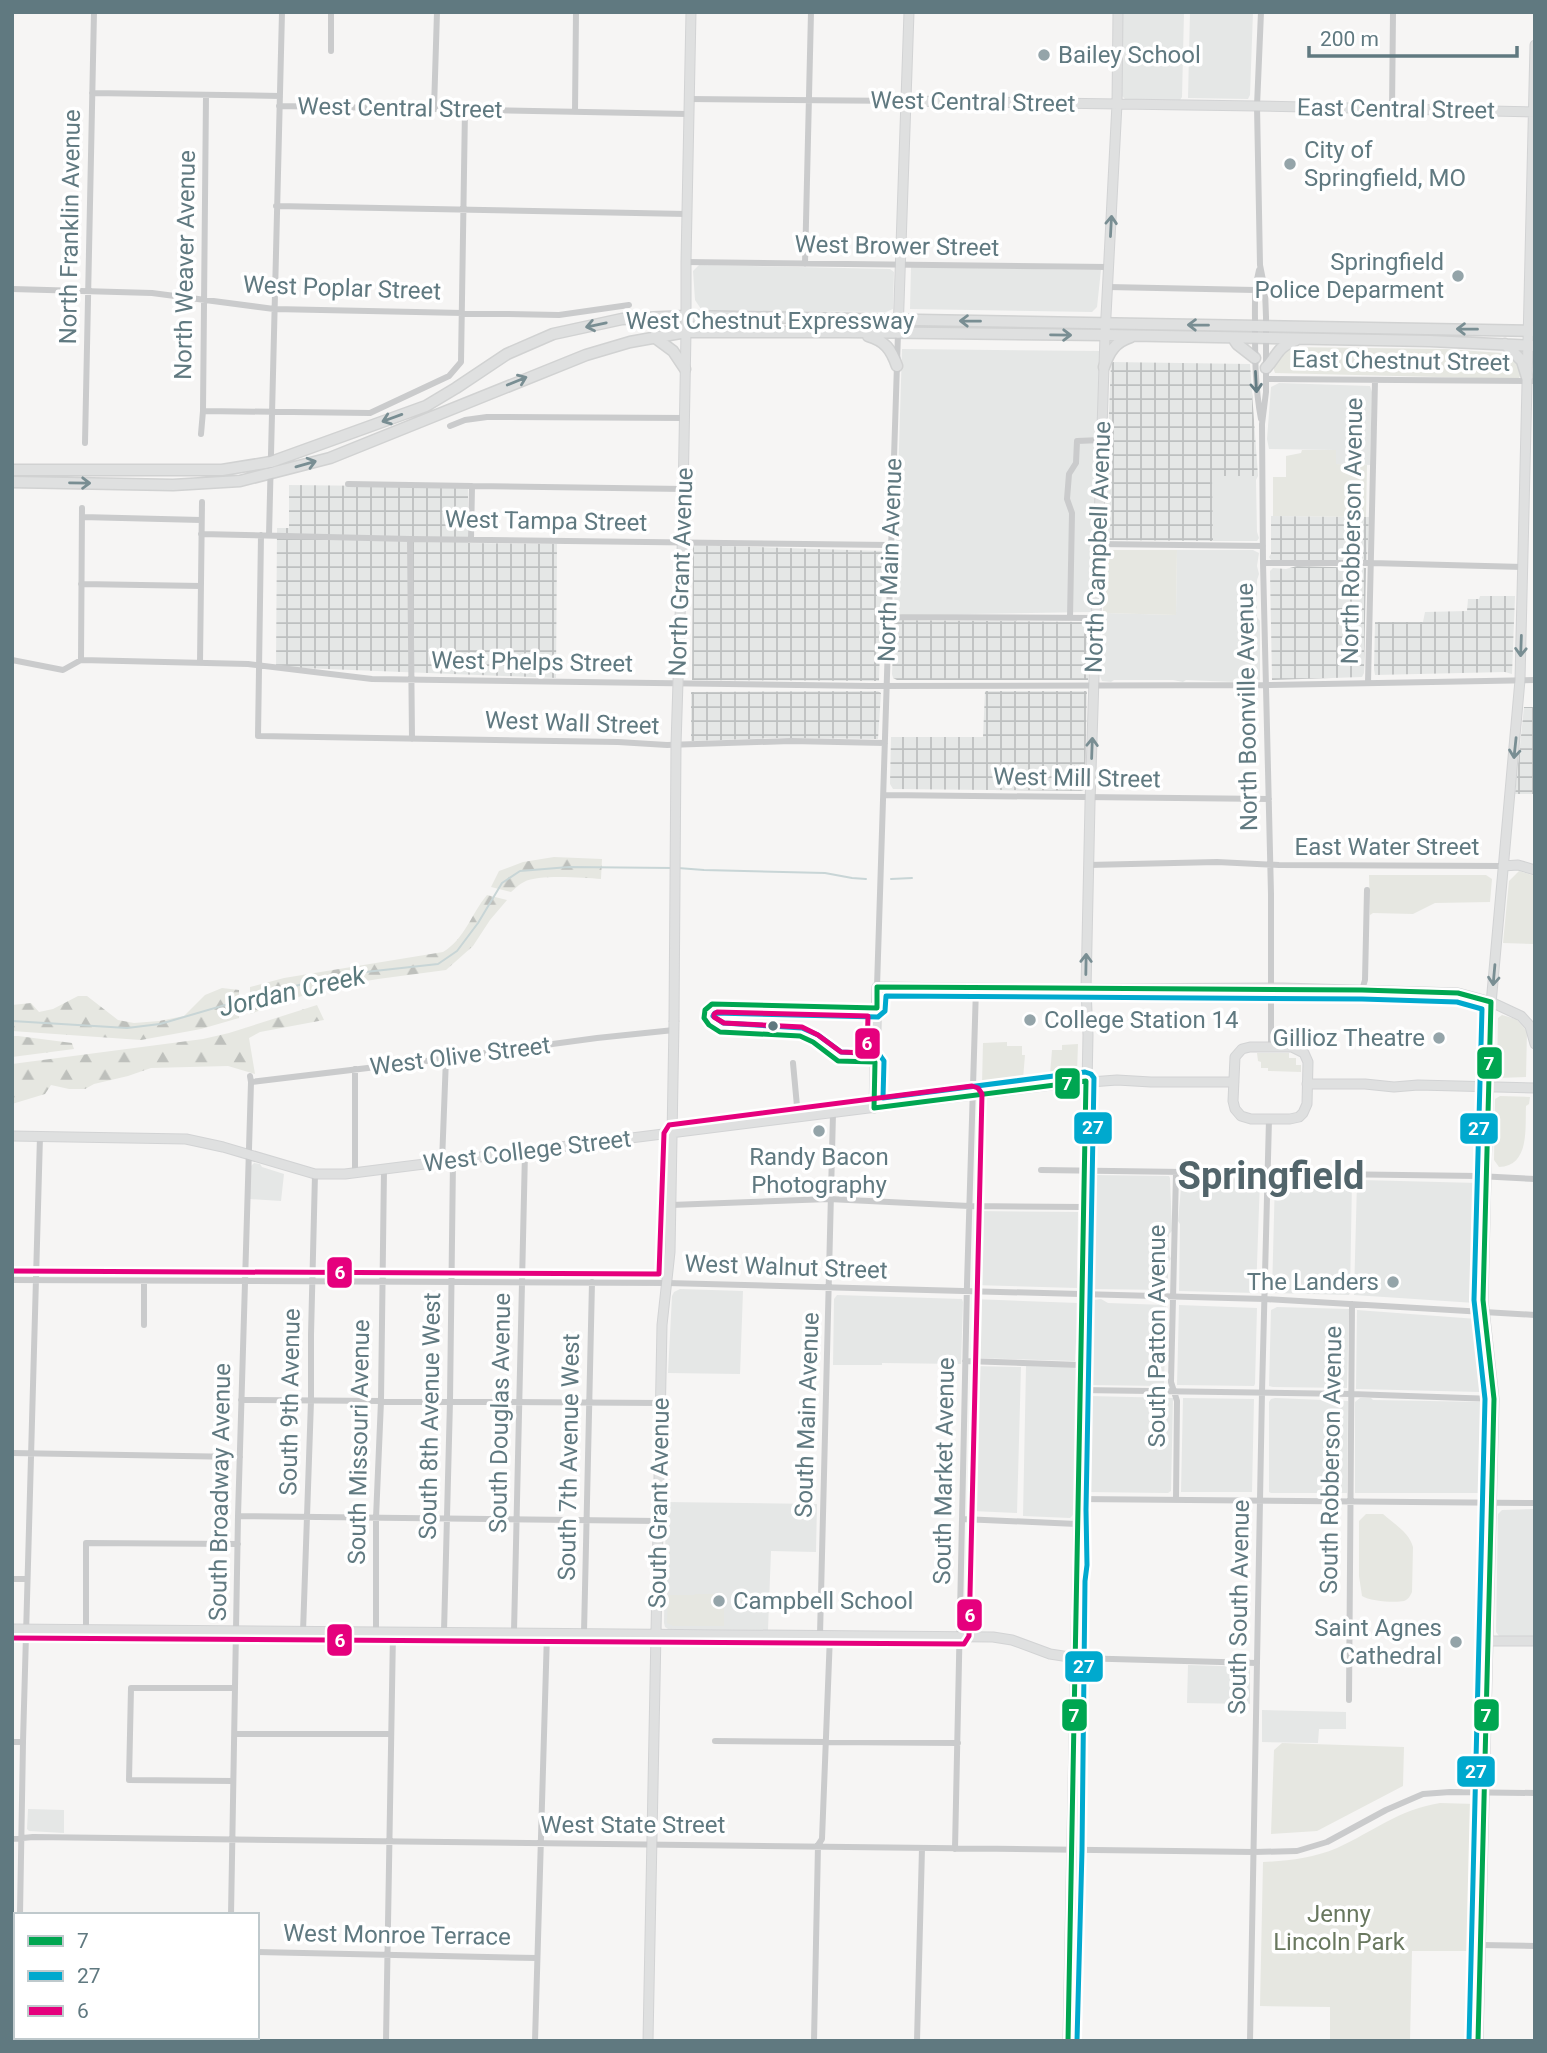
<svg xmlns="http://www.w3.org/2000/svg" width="1547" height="2053" font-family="Roboto,sans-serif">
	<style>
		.built { fill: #e5e7e6 }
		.industrial { fill: url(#industrial-grid) }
		.green { fill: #e6e7e1 }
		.forest { fill: url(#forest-firs) }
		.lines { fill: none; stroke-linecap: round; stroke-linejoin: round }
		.stream { stroke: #c8d5d6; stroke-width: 2 }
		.secondary-casing { stroke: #d2d3d4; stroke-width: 11 }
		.primary-casing { stroke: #d1d2d2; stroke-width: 13 }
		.street { stroke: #cacbcc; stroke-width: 6 }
		.secondary { stroke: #dfe0e0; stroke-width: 9 }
		.primary { stroke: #dfe0e0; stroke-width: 10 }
		.secondary-bridge-casing { stroke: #d2d3d4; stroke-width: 11; stroke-linecap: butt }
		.secondary-bridge { stroke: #dfe0e0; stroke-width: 9 }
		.bus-1-casing { stroke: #fff; stroke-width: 10 }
		.bus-2-casing { stroke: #fff; stroke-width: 10 }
		.bus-3-casing { stroke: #fff; stroke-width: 10 }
		.bus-1 { stroke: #00a651; stroke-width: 5 }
		.bus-2 { stroke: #00a9ce; stroke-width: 5 }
		.bus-3 { stroke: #e5007d; stroke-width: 5 }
		.oneway { stroke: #798e93 }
		.oneway2 { stroke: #657d84 }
		.poi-dot { fill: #94a4a9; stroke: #fff; stroke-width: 2.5 }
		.bus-dot { fill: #607980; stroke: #fff; stroke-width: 2.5 }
		.labels { text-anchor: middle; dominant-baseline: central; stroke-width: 7; stroke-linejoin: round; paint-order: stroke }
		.poi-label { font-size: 24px; fill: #607980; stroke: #fff; text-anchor: start }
		.street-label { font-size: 24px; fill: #607980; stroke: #fff }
		.park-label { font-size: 24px; fill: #69785f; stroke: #fff }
		.water-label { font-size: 26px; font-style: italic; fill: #5a797c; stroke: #fff }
		.town-label { font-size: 38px; font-weight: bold; fill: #52656b; stroke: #fff }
		.line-badge { stroke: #fff; stroke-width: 2.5 }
		.badge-label { font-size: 19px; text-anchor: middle; font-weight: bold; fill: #fff }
	</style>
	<defs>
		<pattern id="industrial-grid" width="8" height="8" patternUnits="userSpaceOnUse" patternTransform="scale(1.75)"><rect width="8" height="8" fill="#e5e7e6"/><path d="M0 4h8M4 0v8" fill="none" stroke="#bdc0c0"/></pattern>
		<pattern id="forest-firs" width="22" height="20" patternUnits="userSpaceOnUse" patternTransform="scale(1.75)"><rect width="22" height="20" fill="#e6e7e1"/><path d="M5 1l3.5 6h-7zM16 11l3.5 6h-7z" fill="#bec0bc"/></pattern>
	</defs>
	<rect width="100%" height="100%" fill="#f6f5f4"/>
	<path class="built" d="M1122 12H1184L1182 97 1180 100 1125 99 1120 94Z
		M1190 12H1253L1250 95 1248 99 1188 98Z
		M699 265 890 269 894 272 893 309 886 312 706 311 701 309 695 300 693 271Z
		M911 267 1101 270 1097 307 1092 312 910 309Z
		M902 349 1102 351 1092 606 1090 612 902 615 895 612 894 610Z
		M1279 383 1370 386 1372 392 1370 465 1335 464V450L1269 449 1267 439 1271 387Z
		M1211 476H1258L1256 480 1257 532 1259 538 1257 541H1213Z
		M1177 550H1253L1259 553 1257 566 1259 574 1257 580V617L1260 621V680L1235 682 1186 680 1183 682 1173 680H1114L1111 682 1102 681 1100 676 1103 613 1176 615Z
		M254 1163 260 1164 262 1167 284 1174 281 1201 249 1199 251 1166Z
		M1093 1175 1169 1176 1170 1178 1172 1231 1169 1234V1254L1171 1259 1168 1262V1288L1166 1290 1090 1289 1086 1286 1090 1191 1088 1187V1178Z
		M1182 1177 1260 1179 1256 1293 1179 1291 1180 1224 1178 1221Z
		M1275 1178 1352 1181 1350 1292 1349 1295 1272 1293Z
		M1361 1180 1478 1183 1475 1303 1354 1295 1357 1182Z
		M974 1211 1078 1212 1077 1288 973 1285Z
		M680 1289 743 1291 740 1374 668 1373 672 1296 674 1292Z
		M837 1295 962 1299 963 1302 961 1364 882 1363V1365H833L834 1299Z
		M973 1299 1078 1303 1075 1361 971 1358Z
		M1101 1299 1108 1303 1166 1305 1164 1386 1088 1385 1085 1383 1087 1312 1085 1309 1088 1301Z
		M1179 1305 1257 1308 1255 1384 1254 1386 1177 1385Z
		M1277 1307 1349 1309 1347 1388 1273 1387 1269 1386 1271 1310Z
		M1357 1310 1477 1319 1485 1389 1480 1392 1356 1389Z
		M973 1366 1021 1367 1017 1513 972 1511 970 1492Z
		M1026 1366 1074 1367 1076 1369 1073 1515 1070 1518 1023 1516Z
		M1089 1396 1173 1398 1171 1491 1168 1493 1087 1492 1083 1490 1085 1411 1083 1408 1084 1398Z
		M1183 1398 1254 1399 1252 1492H1181Z
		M1275 1398 1348 1401 1347 1493H1271L1269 1492V1402L1271 1399Z
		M1360 1398H1371L1373 1400 1485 1402 1487 1405 1485 1493H1355V1402Z
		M666 1502 817 1504 816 1552 771 1551 768 1630 668 1629 665 1627 664 1623Z
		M1535 1509V1636H1499L1496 1632 1498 1514 1502 1510Z
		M1188 1665 1250 1667V1704L1187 1703Z
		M1262 1710 1346 1712V1729H1319L1318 1743 1262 1742Z
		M28 1809 64 1810V1833L29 1831 27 1829Z"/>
	<path class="industrial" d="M1111 362 1250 364 1258 476H1212L1213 541 1106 540 1104 536Z
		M289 485 468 487V543L557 544 556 678 276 667 277 528H289Z
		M1271 516 1369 517 1367 560H1271L1269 557 1271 554Z
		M693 545 883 551 879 681 692 680Z
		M1297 566 1366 568 1364 673 1362 677 1272 680 1270 571 1273 568 1286 569Z
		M1480 596H1515L1512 674 1505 672 1375 675 1374 669 1375 622H1423L1425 612 1467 611 1468 599H1479Z
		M895 620 1088 622 1091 624V627L1088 680H897L893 678 892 674 894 623Z
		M878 691 881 693 878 739 779 738 691 741V692Z
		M985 691H1087L1085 787 1084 790 1081 791 893 789 890 784 891 737H983Z
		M1524 707H1535V794H1515Z"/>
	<path class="green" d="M1289 347 1446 349 1502 353 1512 357 1519 366 1521 375 1518 379 1275 373C1270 362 1280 353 1289 347Z
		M1302 450H1336V464L1367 465 1366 517 1273 516V477H1286V456L1301 453Z
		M1105 550H1177L1176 615 1103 613Z
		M1519 871 1535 876V944L1503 943 1509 881Z
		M1369 875H1486L1492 879 1490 902 1435 903 1413 914 1373 913 1370 915Z
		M1502 1015 1516 1019 1527 1031 1526 1077 1499 1078 1497 1074 1498 1018Z
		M1007 1042V1046H1022V1055H1025L1023 1079 982 1084 983 1043Z
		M1078 1044 1077 1072 1050 1075 1052 1050H1062V1045Z
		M1257 1053H1289V1058H1296V1065H1301V1072L1268 1071V1068H1261V1062L1258 1061Z
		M1500 1096 1530 1097 1529 1104 1526 1106C1525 1128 1530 1166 1499 1167L1494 1160 1495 1099Z
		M1366 1514H1383C1394 1524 1409 1532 1413 1547L1412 1592C1410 1596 1409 1599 1404 1601 1395 1603 1369 1601 1362 1596L1359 1576V1521Z
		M695 1594H724V1626H673L667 1623 668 1595H694Z
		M1282 1743 1404 1747 1403 1786 1317 1831 1271 1834 1274 1750Z
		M1440 1803 1476 1804 1472 1951H1412L1410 2041H1330V2007L1260 2006 1263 1862C1288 1861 1313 1858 1337 1848 1374 1831 1398 1810 1440 1803Z"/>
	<path class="forest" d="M554 857 602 859 601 879C583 878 539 874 524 882 519 884 515 889 511 892L491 887 499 871 523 862Z
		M487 895 507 900 490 920 473 946 446 970 378 979 325 988 250 1014V987L284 978 443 952C465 939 471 914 487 895Z
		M222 988 239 990V1018L201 1029 141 1040 12 1031V1005L31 1003 39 1012 53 1009 78 996H87L118 1020 134 1023 159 1021 184 1016 205 995Z
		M317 1005 324 1020 260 1032 249 1038 255 1074 228 1066 151 1068 128 1076 94 1084 85 1089H69L51 1085 45 1094 12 1104V1064L203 1039 229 1033Z
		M18 1036 72 1043 74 1049 12 1057V1036Z"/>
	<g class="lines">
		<path class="stream" d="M678 868 704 870 825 873 852 878 866 879
			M891 879 912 878
			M12 1021 127 1028 160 1024 256 996 338 975 438 964 457 951 478 923 502 883 520 871 569 867 673 868"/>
		<g class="secondary-casing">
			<path id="secondary" d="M905 101 1257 106 1535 112
				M898 333 909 12
				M682 555 686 332V262L691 12
				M1503 866 1518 865 1535 870
				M1250 1047H1292L1304 1053 1308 1062 1307 1104 1303 1113 1299 1117 1290 1119H1251L1241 1116 1235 1109 1233 1101 1235 1057 1242 1049Z
				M1307 1084H1365L1394 1087 1418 1085 1535 1088
				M874 1108 877 987 1079 989 1283 988 1458 993 1491 1002 1521 1016 1530 1026 1535 1044
				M12 1136 186 1139 223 1147 315 1174H345L1051 1085 1117 1080 1151 1082H1234
				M12 1629 993 1637 1012 1640 1050 1654 1076 1658
				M1488 1641H1535
				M648 2041 662 1325 670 1252 674 1022
				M1068 2041 1088 1035 1086 989 1090 803 1105 335 1117 104 1118 12
				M1478 2041 1494 1399 1483 1300 1490 1015 1520 680 1535 45"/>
		</g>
		<g class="primary-casing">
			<path id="primary" d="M868 336C885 341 891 349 897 366
				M654 337 673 351 685 369
				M1233 338 1237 344 1255 358
				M1505 344 1522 361 1527 377
				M1104 367C1109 352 1115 342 1131 337
				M1266 368C1278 355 1277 347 1296 340
				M12 470H222L271 462 426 406 456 388 507 354 553 334 622 319 686 316 1535 331
				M12 482 173 485 240 481 330 458 586 355 630 342 686 332H848L1105 335 1430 341 1535 346"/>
		</g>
		<path class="street" d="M1261 12 1257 106 1260 265 1265 290 1266 317V392L1262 424 1263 563 1271 894V1047
			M331 51V12
			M92 93 280 96
			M689 99 905 101
			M279 106 688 114
			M434 109 437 12
			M1392 110 1393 12
			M575 111 576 12
			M276 206 687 214
			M686 262 1108 267
			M805 264 811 12
			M1259 270C1254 288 1255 306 1255 325 1255 357 1255 387 1261 419
			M1108 287 1255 290
			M12 289 152 293 274 309 559 315 629 305
			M1266 379 1535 381
			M203 411 370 413 449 376 461 362 465 109
			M450 426 465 420 487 417 685 418
			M201 434 203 411 206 95
			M85 443 94 12
			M348 484 472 486
			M82 517 201 520
			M201 534 410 539 890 545
			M261 535 258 736 618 742 667 745 791 741 885 743
			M269 535 282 12
			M410 539 412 739
			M471 539 472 486 684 489
			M1098 544 1263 546
			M1263 563H1371L1523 567
			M81 584 201 586
			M888 617 1096 618
			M1070 618 1072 513 1067 499 1069 474 1076 463 1077 441 1101 440
			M12 660 63 670 81 660 248 664 372 679 870 686 1266 685 1535 680
			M81 660 82 508
			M200 663 202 502
			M1368 683 1375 381
			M884 795 1269 799
			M1088 865 1217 862 1279 865 1503 866
			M877 987 898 333
			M1362 990 1365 980 1367 890
			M793 1063 798 1117
			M250 1076 251 1082 418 1062 597 1038 674 1030
			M442 1162 446 1058
			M1041 1170 1478 1176 1535 1179
			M1176 1173 1171 1382 1177 1401 1176 1500
			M355 1174V1069
			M671 1205 829 1199 969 1206 1083 1207
			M12 1280 667 1283 1265 1299 1535 1315
			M144 1325V1281
			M965 1361 1080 1365
			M1080 1390 1351 1394 1494 1399
			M241 1400 661 1403
			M12 1453 240 1457
			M1078 1499 1535 1503
			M238 1516 658 1521
			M962 1519 1077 1524
			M12 1579H27
			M86 1630V1543L238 1544
			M303 1632 311 1401V1335L315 1174
			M376 1632V1518L381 1401 384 1169
			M444 1632 450 1401 453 1160
			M514 1632 525 1152
			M584 1633 592 1282
			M820 1635 833 1113
			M1076 1658 1257 1663
			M1349 1700 1352 1304
			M235 1734H391
			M715 1741 958 1743
			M12 1742H23
			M233 1781 129 1780 131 1688H235
			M12 1839 33 1837 1254 1852 1297 1851 1327 1842 1386 1810 1423 1794 1450 1792 1535 1793
			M955 1849 967 1284 976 988
			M20 1915 23 1742 40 1136
			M231 1915 238 1516 251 1082
			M1481 1945 1535 1946
			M257 1952 537 1958
			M17 2041V2037
			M228 2041 229 2037
			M386 2041 393 1632
			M535 2041 547 1633
			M814 2041 818 1845 822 1839 830 1635
			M917 2041 922 1848
			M1250 2041 1262 1392 1269 1119"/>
		<use href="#secondary" class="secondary"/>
		<use href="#primary" class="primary"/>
		<g class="secondary-bridge-casing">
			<path id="secondary-bridge" d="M674 1022 676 745 682 555"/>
		</g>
		<use href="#secondary-bridge" class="secondary-bridge"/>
		<g class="bus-1-casing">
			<path id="bus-1" d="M1068 2041 1086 1081 874 1108 875 1062 838 1061 813 1042 800 1036 720 1032 709 1025 704 1018 705 1010 712 1004 877 1008V987L1362 990 1458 993 1491 1002 1483 1300 1494 1399 1478 2041"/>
		</g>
		<g class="bus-2-casing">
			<path id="bus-2" d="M1077 2041 1082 1850 1085 1581 1087 1565 1086 1510 1094 1078 1091 1074 1085 1072 883 1098 884 1061 879 1054 841 1052 818 1035 802 1028 723 1023 713 1016 715 1013 878 1017 885 1011 886 996 1362 999 1457 1002 1482 1009 1474 1300 1485 1399 1469 2041"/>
		</g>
		<g class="bus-3-casing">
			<path id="bus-3" d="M717 1012 868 1016 867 1053 841 1052 818 1035 802 1027 724 1023 714 1017V1014Z
				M12 1271 659 1274 664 1133 669 1125 972 1086 978 1088 982 1094 969 1636 964 1644 12 1638"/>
		</g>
		<use href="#bus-1" class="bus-1"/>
		<use href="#bus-2" class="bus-2"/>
		<use href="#bus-3" class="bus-3"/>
	</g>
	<defs><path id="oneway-shaft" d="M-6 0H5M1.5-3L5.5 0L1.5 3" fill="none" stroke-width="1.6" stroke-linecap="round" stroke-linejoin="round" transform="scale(1.75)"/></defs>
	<g class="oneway">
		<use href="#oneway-shaft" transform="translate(1111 226) rotate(-87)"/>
		<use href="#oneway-shaft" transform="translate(970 321) rotate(-179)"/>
		<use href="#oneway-shaft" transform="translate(596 325) rotate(168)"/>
		<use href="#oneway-shaft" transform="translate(1198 325) rotate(-179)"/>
		<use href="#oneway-shaft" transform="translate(1467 329) rotate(-179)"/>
		<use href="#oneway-shaft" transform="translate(1061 335) rotate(1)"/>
		<use href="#oneway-shaft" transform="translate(517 381) rotate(-22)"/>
		<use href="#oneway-shaft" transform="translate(392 418) rotate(160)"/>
		<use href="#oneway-shaft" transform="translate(306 464) rotate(-16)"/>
		<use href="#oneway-shaft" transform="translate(80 483) rotate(1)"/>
		<use href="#oneway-shaft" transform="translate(1521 646) rotate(92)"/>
		<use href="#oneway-shaft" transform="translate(1092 748) rotate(-88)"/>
		<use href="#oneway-shaft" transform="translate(1515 748) rotate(96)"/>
		<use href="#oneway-shaft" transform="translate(1086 964) rotate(-89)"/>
		<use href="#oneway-shaft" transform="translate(1494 975) rotate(95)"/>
	</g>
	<use class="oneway2" href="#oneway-shaft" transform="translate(1256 382) rotate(87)"/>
	<g class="poi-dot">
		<circle cx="1044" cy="55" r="7"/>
		<circle cx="1290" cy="164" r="7"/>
		<circle cx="1458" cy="276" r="7"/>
		<circle cx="1030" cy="1020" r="7"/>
		<circle cx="1439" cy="1038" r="7"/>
		<circle cx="819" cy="1131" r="7"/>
		<circle cx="1393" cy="1282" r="7"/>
		<circle cx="719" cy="1601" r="7"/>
		<circle cx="1456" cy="1642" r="7"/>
	</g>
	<circle class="bus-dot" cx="773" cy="1026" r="6"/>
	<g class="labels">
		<g class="poi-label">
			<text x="1058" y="55">Bailey School</text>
			<text x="1304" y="150">City of<tspan x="1304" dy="28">Springfield, MO</tspan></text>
			<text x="1444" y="262" text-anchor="end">Springfield<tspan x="1444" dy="28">Police Deparment</tspan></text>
			<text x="1044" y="1020">College Station 14</text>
			<text x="1425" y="1038" text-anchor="end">Gillioz Theatre</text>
			<text x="819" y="1157" text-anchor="middle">Randy Bacon<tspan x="819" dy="28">Photography</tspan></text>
			<text x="1379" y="1282" text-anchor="end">The Landers</text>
			<text x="733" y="1601">Campbell School</text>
			<text x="1442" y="1628" text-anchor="end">Saint Agnes<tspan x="1442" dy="28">Cathedral</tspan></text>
		</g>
		<g class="street-label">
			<text transform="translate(973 102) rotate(1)">West Central Street</text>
			<text transform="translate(400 108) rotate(1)">West Central Street</text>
			<text transform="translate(1396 109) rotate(1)">East Central Street</text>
			<text transform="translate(70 227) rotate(-89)">North Franklin Avenue</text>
			<text transform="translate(897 246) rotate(1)">West Brower Street</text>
			<text transform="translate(185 265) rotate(-89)">North Weaver Avenue</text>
			<text transform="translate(342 288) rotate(2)">West Poplar Street</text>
			<text x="770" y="321">West Chestnut Expressway</text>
			<text transform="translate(1401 361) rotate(1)">East Chestnut Street</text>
			<text transform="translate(546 521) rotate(1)">West Tampa Street</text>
			<text transform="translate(1352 531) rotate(-89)">North Robberson Avenue</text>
			<text transform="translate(1098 547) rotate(-88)">North Campbell Avenue</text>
			<text transform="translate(890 560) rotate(-88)">North Main Avenue</text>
			<text transform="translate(681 572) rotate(-88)">North Grant Avenue</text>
			<text transform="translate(532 662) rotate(1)">West Phelps Street</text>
			<text transform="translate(1247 707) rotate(-91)">North Boonville Avenue</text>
			<text transform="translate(572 723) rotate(2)">West Wall Street</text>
			<text transform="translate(1077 778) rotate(1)">West Mill Street</text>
			<text x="1387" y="847">East Water Street</text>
			<text transform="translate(460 1056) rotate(-7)">West Olive Street</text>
			<text transform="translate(527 1151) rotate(-7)">West College Street</text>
			<text transform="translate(786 1267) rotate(2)">West Walnut Street</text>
			<text transform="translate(1157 1336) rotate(-90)">South Patton Avenue</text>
			<text transform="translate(290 1402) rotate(-89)">South 9th Avenue</text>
			<text transform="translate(500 1413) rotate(-89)">South Douglas Avenue</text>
			<text transform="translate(807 1415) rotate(-88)">South Main Avenue</text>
			<text transform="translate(430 1416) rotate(-89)">South 8th Avenue West</text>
			<text transform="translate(359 1442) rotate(-89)">South Missouri Avenue</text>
			<text transform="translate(569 1457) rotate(-89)">South 7th Avenue West</text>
			<text transform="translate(1331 1460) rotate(-89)">South Robberson Avenue</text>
			<text transform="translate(944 1471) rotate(-89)">South Market Avenue</text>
			<text transform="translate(220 1492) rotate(-89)">South Broadway Avenue</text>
			<text transform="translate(659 1503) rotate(-89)">South Grant Avenue</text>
			<text transform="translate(1239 1607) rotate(-89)">South South Avenue</text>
			<text x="633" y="1825">West State Street</text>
			<text transform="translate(397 1935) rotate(1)">West Monroe Terrace</text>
		</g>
		<g class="park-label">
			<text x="1339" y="1914">Jenny<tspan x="1339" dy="28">Lincoln Park</tspan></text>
		</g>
		<g class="water-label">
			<text transform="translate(292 991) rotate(-13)">Jordan Creek</text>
		</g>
		<g class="town-label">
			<text x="1271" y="1176">Springfield</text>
		</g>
	</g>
	<g class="line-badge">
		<rect x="854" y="1027" width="27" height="33" rx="7" fill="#e5007d"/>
		<rect x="1476" y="1046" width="27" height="34" rx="7" fill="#00a651"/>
		<rect x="1054" y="1067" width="27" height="33" rx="7" fill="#00a651"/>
		<rect x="1073" y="1111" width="40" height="34" rx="7" fill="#00a9ce"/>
		<rect x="1459" y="1112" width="40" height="33" rx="7" fill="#00a9ce"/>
		<rect x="326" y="1256" width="27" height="33" rx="7" fill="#e5007d"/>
		<rect x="956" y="1598" width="27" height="34" rx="7" fill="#e5007d"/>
		<rect x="326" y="1623" width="27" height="34" rx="7" fill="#e5007d"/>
		<rect x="1064" y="1650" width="40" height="33" rx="7" fill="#00a9ce"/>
		<rect x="1061" y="1698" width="27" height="34" rx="7" fill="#00a651"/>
		<rect x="1473" y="1698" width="27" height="34" rx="7" fill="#00a651"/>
		<rect x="1456" y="1755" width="40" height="33" rx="7" fill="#00a9ce"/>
	</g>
	<g class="badge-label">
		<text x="867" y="1050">6</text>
		<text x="1489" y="1070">7</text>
		<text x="1067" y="1090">7</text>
		<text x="1093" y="1134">27</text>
		<text x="1479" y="1135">27</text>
		<text x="340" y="1279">6</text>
		<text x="970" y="1622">6</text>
		<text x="340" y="1647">6</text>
		<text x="1084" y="1673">27</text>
		<text x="1074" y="1722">7</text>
		<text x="1486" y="1722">7</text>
		<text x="1476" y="1778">27</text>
	</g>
	<rect width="1547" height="2053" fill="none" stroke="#607980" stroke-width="28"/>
	<rect x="14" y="1913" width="245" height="126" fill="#ffffff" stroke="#bfc9cc" stroke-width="2"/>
	<rect x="28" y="1936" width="35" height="10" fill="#00a651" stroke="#bfc9cc" stroke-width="2"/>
	<text x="77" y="1948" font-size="21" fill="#607980">7</text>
	<rect x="28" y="1971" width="35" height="10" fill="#00a9ce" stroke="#bfc9cc" stroke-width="2"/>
	<text x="77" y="1983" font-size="21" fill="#607980">27</text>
	<rect x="28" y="2006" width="35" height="10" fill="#e5007d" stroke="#bfc9cc" stroke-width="2"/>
	<text x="77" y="2018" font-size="21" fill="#607980">6</text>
	<path d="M1309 46v10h208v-10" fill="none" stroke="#607980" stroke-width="3.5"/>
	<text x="1320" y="46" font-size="21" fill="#607980" stroke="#ffffff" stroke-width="5" paint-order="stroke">200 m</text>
</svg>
